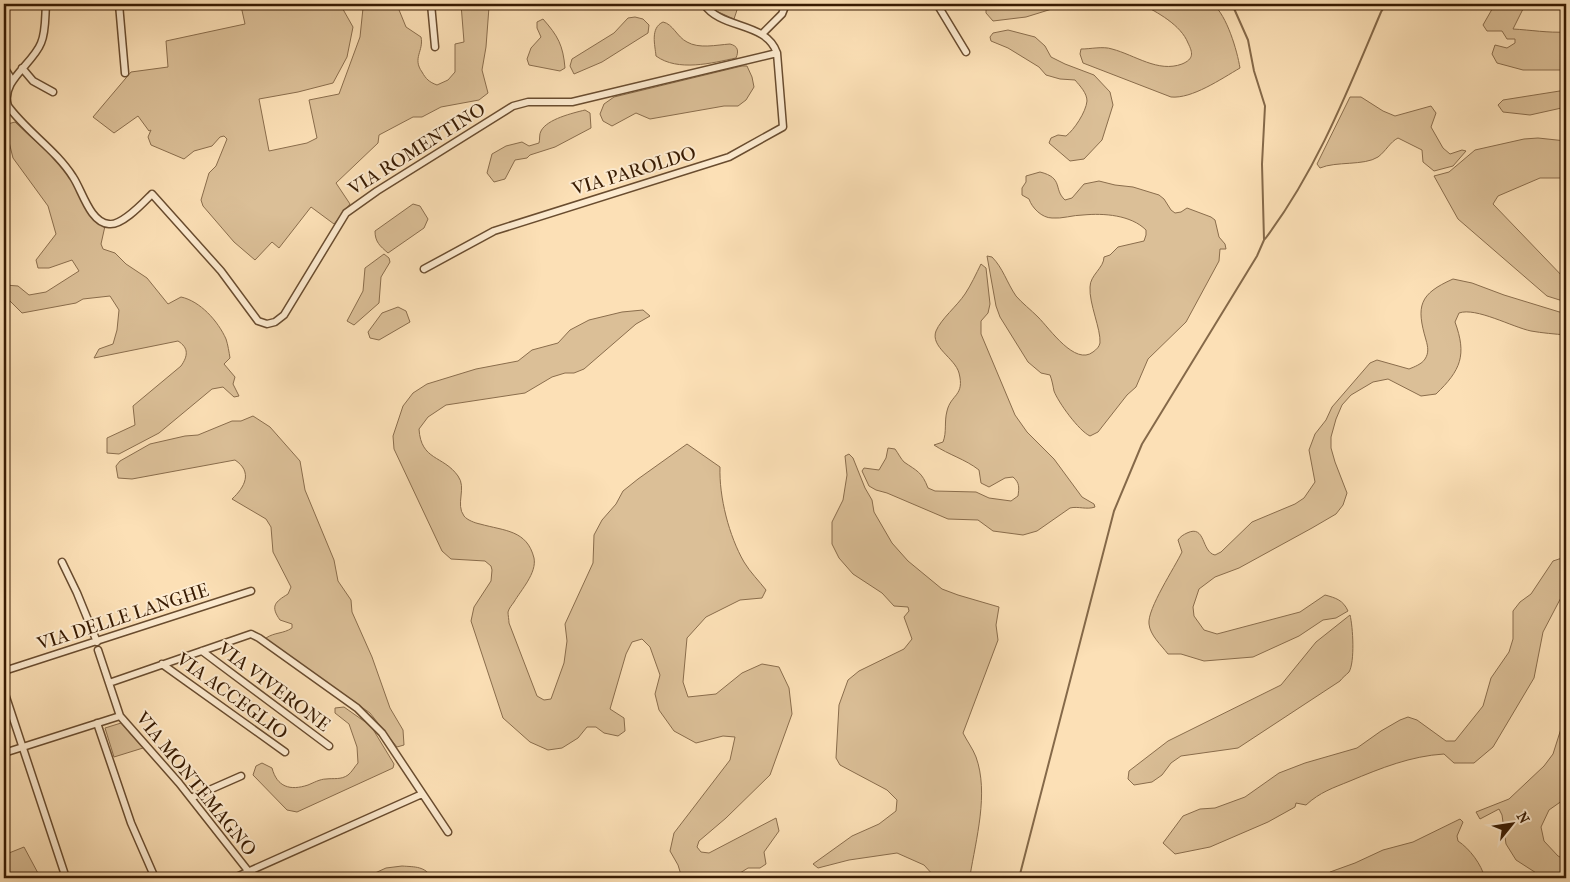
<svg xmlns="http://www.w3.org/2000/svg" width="1570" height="882" font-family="'IM FELL French Canon',serif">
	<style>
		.green { fill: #dbbf97; stroke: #8a6d4c }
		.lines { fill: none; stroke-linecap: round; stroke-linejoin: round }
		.stream { stroke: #856949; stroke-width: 2 }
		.street-casing { stroke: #694c2f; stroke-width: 9 }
		.street { stroke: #fdebd0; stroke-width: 6 }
		.labels { text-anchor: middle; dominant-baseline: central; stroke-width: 4; stroke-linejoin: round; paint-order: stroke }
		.street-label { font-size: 19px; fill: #381b02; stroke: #fdebd0 }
	</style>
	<rect width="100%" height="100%" fill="#fce0b6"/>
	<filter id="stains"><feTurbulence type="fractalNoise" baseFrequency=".004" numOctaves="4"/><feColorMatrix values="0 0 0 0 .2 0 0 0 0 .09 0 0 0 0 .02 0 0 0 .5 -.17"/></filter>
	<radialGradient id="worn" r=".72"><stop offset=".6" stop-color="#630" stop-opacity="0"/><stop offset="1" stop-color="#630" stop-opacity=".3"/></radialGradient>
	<path class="green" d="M253 4H340L353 27 347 57 333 83 298 92 259 99 269 151 307 143 317 138 309 100 339 94 360 37 363 8 367 4 397 5 406 27 421 37C424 51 412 58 422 72 426 79 429 82 437 85L448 80 455 72V44L464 42 461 4H487L489 7 486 47 482 70 488 93 479 100 441 107 422 117H413L379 135 378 143 336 183 350 204 334 224 311 207 279 248 272 242 255 260 234 242 203 206 201 200 209 173 216 166 227 139 224 136 220 137 212 146 194 151 184 159 151 145 148 137 151 130 149 131 138 116 114 133 93 117 131 72 168 67 166 41 245 24 241 6Z
		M709 4H739L734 19 714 10Z
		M986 4H1068L1026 17 993 21 986 13Z
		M1141 4H1213C1227 16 1237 50 1240 68 1221 79 1192 99 1171 97L1083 63 1080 54 1081 49C1091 49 1103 46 1112 49 1135 55 1158 73 1182 64 1194 59 1193 53 1188 43 1181 25 1157 12 1141 4Z
		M1495 4H1529L1525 5 1513 29C1531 30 1548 33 1566 32V70H1523L1497 63 1492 54 1495 45 1507 48 1515 43V39H1507L1502 31H1487L1483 25Z
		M635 17 643 19 649 25 648 33 602 62 574 74 570 66 572 59 614 33 628 18Z
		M543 19C558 36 563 45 565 68L560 71 529 65 527 59 531 48 541 37 537 28V22Z
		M663 22C673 24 677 37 687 42 699 49 716 45 730 44 738 46 739 51 736 58 712 63 678 72 656 56 655 45 650 28 663 22Z
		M1008 30 1035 37 1045 46 1051 57 1065 64 1094 75 1110 92 1113 105 1102 140 1084 159 1070 161 1049 143 1051 138 1058 135 1066 136C1074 130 1086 112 1087 101 1087 93 1080 86 1075 80L1060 79 1046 75 1039 67 1008 48 991 41 990 37 993 33Z
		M742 66H747L752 77 754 87 746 100 738 106H724L650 119 636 113 612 126 603 121 600 114 604 104 614 97Z
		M1566 90V107L1530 115 1503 112 1498 105 1503 100Z
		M1350 97H1361L1383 111 1395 116 1431 106 1436 113 1431 127 1443 148 1450 154 1462 150 1466 151 1453 166 1434 171 1423 162 1422 150 1398 138C1390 142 1386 151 1378 157 1364 166 1336 161 1320 168L1317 164Z
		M585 110 590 113 591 128 555 147 530 155 527 158 515 160 505 179 494 182 487 173 492 154 506 146 522 142 529 146 539 143C540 140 539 134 541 131 547 119 573 113 585 110Z
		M15 122 61 165 105 226 101 244 103 249 115 253 126 264 147 278 168 304 181 297C200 301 218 321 226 339 228 345 229 352 230 358L224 364 235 377 233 384 239 396 234 397 223 387 212 389 159 433 119 454 107 453V438L135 425 133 406 181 366C188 356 189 348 178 341L94 358 99 349 113 344 117 330 119 310 110 296 83 299 76 303 22 313 4 295 5 285 18 286 29 295 46 292 79 271 72 260 49 268H38L36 260 56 234 48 206 13 158 9 142 4 139V125Z
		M1538 138 1566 141V178H1540L1498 196 1493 204 1566 280V302L1547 296 1458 219 1434 176 1449 172 1475 150 1524 139Z
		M1040 172C1064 178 1053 189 1065 200L1072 198 1084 184 1099 181 1115 185 1133 187 1159 195 1164 199 1171 210 1175 213 1181 212 1187 208 1211 217 1215 220 1219 237 1225 244 1226 249H1220L1219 261 1186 322 1148 359 1136 387 1127 395 1098 432 1090 436C1079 431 1058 402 1054 391 1053 386 1052 380 1050 375L1041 373 1028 362 1000 317 996 306 987 256 992 257C1003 268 1007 283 1016 296 1022 303 1031 310 1038 317 1050 329 1075 366 1093 352 1097 349 1099 347 1100 343 1101 329 1089 304 1090 287 1090 275 1104 268 1104 257L1110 255 1118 247 1144 241 1146 235V230C1131 215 1104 213 1083 215 1073 215 1062 219 1052 218 1042 218 1032 208 1029 199L1022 195V188L1026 182V176Z
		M413 204 420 206 428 219 424 228 388 253C380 246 375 242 375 231Z
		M384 254 389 258 390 262 381 277 379 303 354 325 347 321 363 291 365 268Z
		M981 264 986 268 990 304 988 313 981 321V334L1015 415 1027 432 1054 459 1082 497 1094 504 1095 507C1087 510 1078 506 1070 508L1037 531 1023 535 993 531 978 520 948 519 887 493 876 490 869 486 862 471 864 468 879 470 886 458 888 448 895 449C898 453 901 459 904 462 917 471 922 472 928 488L935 491 976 492 989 498 1011 501 1018 496C1019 488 1020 483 1013 477L1005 478 989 487 981 483 979 470C965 459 949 455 934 445L943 442C947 432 944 422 947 411 951 394 965 396 959 373 955 358 930 347 936 331 941 319 957 306 965 294 971 285 976 274 981 264Z
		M1453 279 1472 283 1504 295 1566 314V335C1555 334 1542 333 1531 331 1512 327 1476 307 1459 313L1455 322C1467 355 1461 370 1436 394L1421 396 1388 379 1373 382 1351 395 1342 405 1336 419 1331 437V448L1335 462 1347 493 1343 505 1336 514 1312 528 1239 568 1215 577 1199 589 1193 607 1194 616 1204 630 1217 634 1300 612 1325 595C1336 598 1343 600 1348 611L1336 618 1323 620 1299 636 1253 657 1204 661 1181 654H1168C1161 645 1150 635 1149 624 1147 609 1175 567 1182 552L1178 540C1181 536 1183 535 1187 533 1206 524 1201 552 1215 555L1221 552 1252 522 1295 504 1304 498 1315 482 1309 450 1315 434 1326 420 1332 407 1370 363 1377 360 1409 369C1414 367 1422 364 1425 359 1429 353 1428 347 1426 340 1416 306 1419 294 1453 279Z
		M398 307 406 311 410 322 379 340 370 338 368 332 382 313Z
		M643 310 650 316 636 324 584 369 574 373H565L552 377 525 393 446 405 428 417 419 429C421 461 443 455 458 476 467 488 455 504 464 516 467 520 475 523 480 524 505 531 527 530 534 558 537 573 521 590 514 602 512 605 509 608 508 612 508 615 509 620 509 623L537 696 544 700 551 699 564 663 567 641 565 624 593 563 594 535 602 520 616 504 623 491 638 479 687 444 720 467C719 497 729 536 744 562 750 572 759 581 766 590L762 598 740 600 706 617 687 638 683 682 688 697 716 694 742 673 762 664 779 667 789 688 792 714 770 775 726 818 699 841 697 847 701 852 709 853 776 818 779 831 764 852 766 864 760 868H748L732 878H682L678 865 670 851 674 833 730 760 735 737 723 736 696 743 674 731 659 710 655 694 660 675 650 647 642 639 632 642 626 654 610 709 624 718 625 731 618 736 604 733 596 727H587L578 738 562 748 548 750 530 742 503 718 471 621 474 607 491 581 492 570 491 566 485 561 451 559 442 551 394 449 393 436 403 406 413 393 427 384 476 369 518 361 532 350 558 343 570 330 589 320 622 312Z
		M253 416 270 427 300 461 305 490 334 560 338 581 351 600 352 612 372 657 390 708 403 730 404 745 397 747 370 713 269 642 266 638C275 632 283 634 292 628V624L280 620C270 606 275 602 288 594L291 587 273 552 271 527 266 519 232 499C245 487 253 472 235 460L132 479 118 478 116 466 120 461 150 444 185 436 198 435 232 421H241Z
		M849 454 853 458 865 488 872 500 874 512 892 543 908 561 942 589 958 595 999 607 996 625 998 640 963 733C967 741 973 749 976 757 989 793 976 839 970 876L967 878H941L934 876 924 865 897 853 849 860 818 868 813 864 852 836 879 824 896 811 897 800 887 790 840 765 836 758 839 705 848 680 859 671 904 649 912 639 904 617 909 611 908 607 894 606 882 593 853 574 839 558 832 544V522L843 500 847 475 845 456Z
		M1562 558H1566V588L1543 632 1534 678 1493 747 1474 763H1454L1444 754C1411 756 1381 768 1350 781 1333 788 1320 792 1306 805L1296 803 1295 807 1268 822 1210 847 1175 854 1163 843 1183 816 1200 809 1215 808 1245 797 1279 773 1305 763 1357 748 1381 731 1400 720 1408 717 1417 720 1446 741H1455L1483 706 1491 678 1509 652 1513 639V611L1520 602 1531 594 1553 561Z
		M1350 615C1353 627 1355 662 1349 672 1346 675 1342 678 1340 681L1238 748 1181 756 1171 763 1162 775 1152 782 1134 785 1128 779 1129 771 1168 741 1281 685 1316 642Z
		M344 707 371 726 394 764 393 768 297 812 287 810 253 775 256 766 262 763 272 768C277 787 290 791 308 785 313 783 320 779 326 779 334 778 341 780 348 775 352 772 355 766 358 763L357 747 349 724 335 713V708Z
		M1566 713V798L1549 810 1541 827 1544 841 1558 856 1566 860V878H1544L1516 860 1506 844 1502 815 1499 809 1480 819 1476 812 1509 799 1544 766 1553 754Z
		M121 723 143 748 114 757 105 728Z
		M1460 819 1463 822 1457 836 1458 841C1470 849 1481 864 1485 878H1323L1330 872 1355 863 1383 850 1413 842Z
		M24 847 39 875 43 878H4V855Z
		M402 866C415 867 425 866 432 878H364L386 868Z"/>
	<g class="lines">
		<path class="stream" d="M1265 239C1317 170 1348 90 1381 12L1386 4
			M1019 878 1114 511 1142 444 1257 256 1264 240 1262 164 1265 106 1254 71 1248 40 1232 4"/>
		<g class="street-casing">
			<path id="street" d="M46 4C45 16 46 32 41 43 33 64 0 81 8 106 27 132 56 150 73 177 82 190 90 223 109 224 122 226 143 203 152 194L221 271 258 321 267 324 275 322 284 315 346 213 377 191 513 106 528 102H572L777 53C766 21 721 30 704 4
				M119 4 125 73
				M431 4 435 47
				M937 4 966 52
				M762 34 782 14 786 4
				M4 67 12 80
				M22 68 33 81 53 92
				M424 269 494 231 729 157 783 127 777 53
				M62 562 77 593 97 642
				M98 650 120 716 179 783 249 872
				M202 651 329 746
				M162 664 285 752
				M4 671 251 591
				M109 683 251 634 259 638 357 708 382 733 448 832
				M4 691 66 878
				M97 723 131 823 155 878
				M4 753 120 716
				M191 798 241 776
				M234 878 422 794"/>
		</g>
		<use href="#street" class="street"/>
	</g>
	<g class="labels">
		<g class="street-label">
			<text transform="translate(417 149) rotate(-32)">VIA ROMENTINO</text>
			<text transform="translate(634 171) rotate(-17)">VIA PAROLDO</text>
			<text transform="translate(123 617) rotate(-18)">VIA DELLE LANGHE</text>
			<text transform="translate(274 687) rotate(37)">VIA VIVERONE</text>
			<text transform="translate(232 696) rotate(36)">VIA ACCEGLIO</text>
			<text transform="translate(196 784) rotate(51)">VIA MONTEMAGNO</text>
		</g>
	</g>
	<rect width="1570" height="882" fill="none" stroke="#fce0b6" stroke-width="20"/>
	<rect x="5" y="5" width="1560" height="872" fill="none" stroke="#381b02" stroke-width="2.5"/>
	<rect x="10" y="10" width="1550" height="862" fill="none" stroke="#381b02"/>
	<g transform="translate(1512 824) rotate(60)" stroke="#fdebd0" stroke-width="4" paint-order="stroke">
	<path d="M0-4L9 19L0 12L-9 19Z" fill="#381b02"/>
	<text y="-8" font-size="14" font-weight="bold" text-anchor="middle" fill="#381b02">N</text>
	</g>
	<rect width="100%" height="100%" filter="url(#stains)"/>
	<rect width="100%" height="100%" fill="url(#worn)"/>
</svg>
